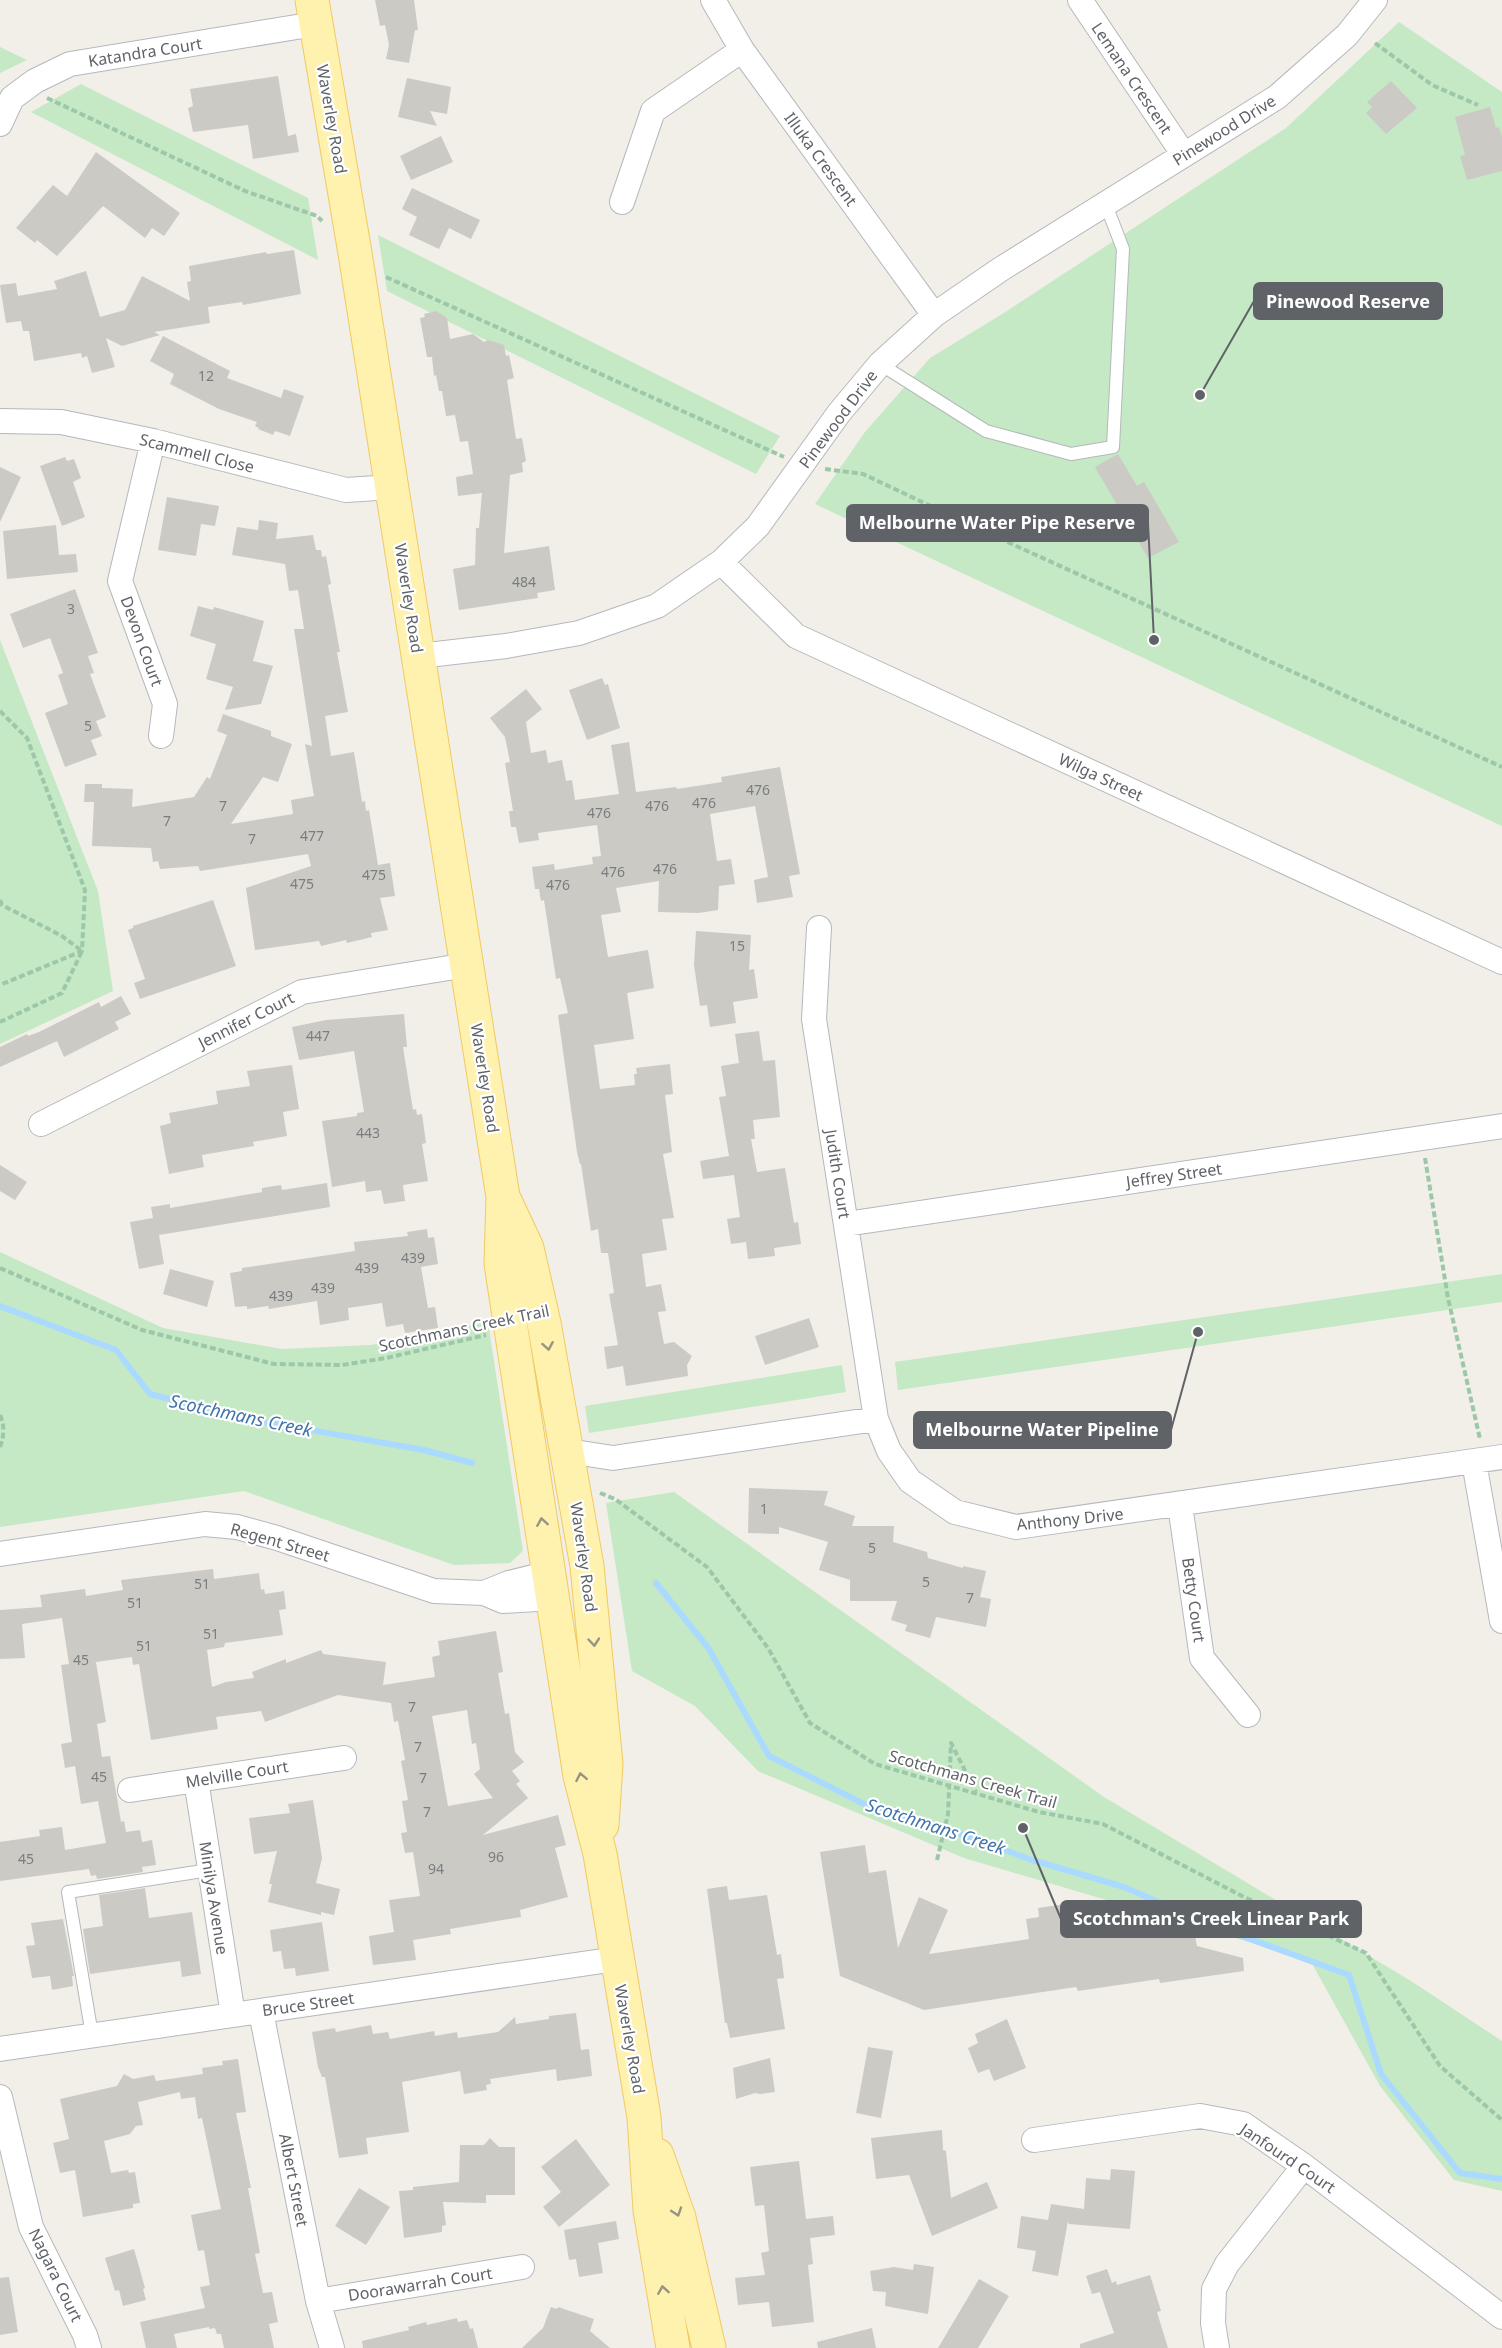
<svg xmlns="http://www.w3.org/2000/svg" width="1502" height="2348" font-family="'Noto Sans',sans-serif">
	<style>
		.green { fill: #c5e8c5 }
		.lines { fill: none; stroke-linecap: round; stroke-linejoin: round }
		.stream { stroke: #aadaff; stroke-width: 6 }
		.building { fill: #cccac5; fill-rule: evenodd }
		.lane-casing { stroke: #b5b8bc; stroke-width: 14 }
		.street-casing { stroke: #b5b8bc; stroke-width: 26 }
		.primary-casing { stroke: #f2c960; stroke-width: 35 }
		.path { stroke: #9cc7a9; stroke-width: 4; stroke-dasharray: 6 3; stroke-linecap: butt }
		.lane { stroke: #fff; stroke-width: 12 }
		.street { stroke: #fff; stroke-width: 24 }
		.primary { stroke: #fff2af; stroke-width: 33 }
		.oneway { stroke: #979581 }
		.labels { text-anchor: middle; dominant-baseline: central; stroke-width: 4.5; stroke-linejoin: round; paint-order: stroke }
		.number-label { font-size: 14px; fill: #7a7d7f }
		.street-label { font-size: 16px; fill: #5f6368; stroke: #fff }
		.water-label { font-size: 18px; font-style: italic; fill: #4174aa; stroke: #fff }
		.leader { fill: none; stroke: #5f6368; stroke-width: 2 }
		.callout-dot { fill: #5f6368; stroke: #fff; stroke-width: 2 }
		.callout { fill: #5f6368; stroke: #5f6368; stroke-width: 2 }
		.callout-label { font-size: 18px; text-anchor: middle; font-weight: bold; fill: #fff }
	</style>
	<rect width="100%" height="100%" fill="#f1efe8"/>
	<path class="green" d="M1399 22 1502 92V826L815 504 865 432 930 358 1007 311 1286 128Z
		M0 47 27 60 0 73Z
		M81 84 308 198 318 260 31 112Z
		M378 235 780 436 756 474 387 291Z
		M0 640 98 891 113 991 0 1044Z
		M0 1252 163 1328 282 1349 371 1345 488 1322 523 1551 510 1563 454 1565 244 1491 0 1527Z
		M1502 1274V1302L898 1390 895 1362Z
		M842 1365 846 1392 589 1433 585 1406Z
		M674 1492 1104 1797 1411 1981 1502 2041V2191L1454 2180 1380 2086 1310 1960 964 1858 758 1771 695 1706 632 1671 606 1503Z"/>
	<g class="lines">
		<path class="stream" d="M0 1306 116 1350 150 1394 243 1418 424 1450 472 1463
			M656 1583 709 1649 769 1756 868 1806 927 1822 1032 1860 1124 1887 1206 1923 1349 1975 1381 2074 1460 2173 1502 2179"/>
	</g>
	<path class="building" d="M375 0H414L418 30H415L409 63 386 59 389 45 385 25 380 26Z
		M278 76 288 136 296 134 299 152 253 159 248 125 193 132 188 108 193 106 190 89Z
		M407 78 451 87 447 114 430 111 437 126 398 117Z
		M1391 81 1417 108 1386 134 1366 113 1372 107 1367 102Z
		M1490 107 1496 128 1499 127 1502 137V171L1467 180 1460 156 1465 155 1455 117Z
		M441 136 453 162 411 180 400 156Z
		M96 152 180 213 164 236 152 228 145 238 103 206 57 256 37 240 35 243 16 228 53 185 67 196Z
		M412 188 480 220 471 239 449 228 439 249 409 235 417 217 402 209Z
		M294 250 301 294 243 305 242 302 208 307 210 323 154 332 160 335 122 346 106 338 115 367 92 373 87 356 82 358 81 353 34 361 29 331H23L21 321 6 323 0 285 16 283 18 296 57 289 54 281 86 271 100 317 125 310 142 276 190 301 187 282 191 281 189 266 266 252 267 254Z
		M436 311 447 318 450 339 473 334 484 342 488 340 504 345 506 356 509 355 514 378 507 380 516 439 522 438 526 461 522 463 523 472 510 475 504 553 549 546 555 590 537 593 538 598 459 610 453 569 475 565 476 528H479L482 493 458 496 456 477 473 474 468 441 460 442 455 415 446 416 442 391H439L436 375 434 376 432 357H427L420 318 425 317 424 314Z
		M163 336 230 371 227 378 281 398 284 389 304 396 290 436 275 431 273 435 258 429 259 428 255 426 257 422 219 409 170 384 174 374 150 361Z
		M1118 454 1137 486 1144 482 1179 542 1148 558 1095 467Z
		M65 457 67 461 74 459 81 478 73 482 85 517 62 526 40 466Z
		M0 467 21 477 0 522Z
		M167 497 219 506 215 526 201 524 196 556 158 550Z
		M259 520 278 523 276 539 313 535 316 550H321L322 557 326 556 331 584 328 585 340 652H337L348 712 325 716 331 756 354 752 362 802 365 801 366 811 369 810 378 865 390 863 395 896 380 898 388 930 371 933 372 937 347 943 346 940 321 946 319 941 255 950 246 888 311 866 308 854 200 871 198 866 160 869 158 861 153 862 151 848 92 846 94 802H84L85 784H102V788L133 789 132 807 194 797 207 777 210 779 227 735 217 731 223 714 271 731V736L292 744 278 782 263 777 231 824 293 814 291 800 314 796 305 744 312 746 294 629H304L298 590 289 591 285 564 232 555 237 527 258 530Z
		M56 525 59 555 76 554 78 572 7 579 3 531Z
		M75 589 98 653 88 656 94 673 90 674 106 717 96 721 102 736 91 740 97 755 65 767 45 713 68 704 58 675 63 673 50 638 23 648 10 614Z
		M198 606 213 610 214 607 264 621 253 661 273 666 261 704 225 710 233 687 206 679 216 644 190 636Z
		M602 678 605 685 608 684 620 728 587 740 569 690Z
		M526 689 542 709 526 722 531 753 546 750 548 763 562 760 566 781 572 780 575 800 619 794 611 745 629 742 636 792 676 787 677 789 722 782 721 777 780 767 800 874 789 876 793 897 757 903 754 880 768 877 755 806 710 814 717 861 731 859 735 884 719 886 718 910 698 913 658 912 659 881 616 888 621 912 601 915 608 957 648 950 654 988 627 993 634 1039 594 1045 600 1089 635 1085 634 1074H637L636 1068 670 1064 673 1094 665 1095 672 1152 663 1154 674 1218 662 1219 667 1250 642 1254 646 1287 661 1284 666 1311 658 1312 664 1344 674 1342 692 1356 687 1365 688 1376 626 1386 623 1366 607 1369 604 1347 618 1345 609 1294 614 1293 608 1253H601L598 1229 591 1231 581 1164H580L577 1152 558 1015 568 1013 560 978 556 979 544 900 541 901 539 889H535L532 867 554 864 555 870 593 864 592 857 601 856 597 825 538 833 539 840 519 843 516 827H511L509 811H513L505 763 510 762 505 737 490 718Z
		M213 900 236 966 140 999 134 983 145 979 128 930 133 928V926Z
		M696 931 751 935 749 970 754 969 758 998 733 1002 736 1023 710 1027 707 1005 700 1006 694 965Z
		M121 996 131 1014 115 1022 119 1029 64 1057 57 1041 0 1067V1047L27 1034 28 1036 39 1032 99 1002 101 1007Z
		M404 1014 407 1047H403L413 1110 416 1109 417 1115 422 1114 426 1143 422 1144 428 1181 403 1185 405 1201 384 1204 381 1190 366 1192 365 1181 332 1187 322 1121 357 1116V1113L364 1112 354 1051 299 1060 292 1027 326 1020Z
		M759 1031 763 1061 775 1060 780 1117 753 1120 755 1139H751L757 1172 785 1168 794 1223 798 1222 801 1244 774 1248 775 1256 748 1259 746 1242 731 1244 727 1219 740 1217 734 1175 703 1179 700 1161 729 1156 719 1097 726 1096 721 1066 739 1063 735 1034Z
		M292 1065 299 1109 283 1112 287 1136 253 1142 254 1146 202 1155 204 1167 169 1174 160 1126 171 1123 169 1113 218 1104 216 1091 250 1086 247 1071Z
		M0 1165 27 1182 15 1200 0 1191Z
		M327 1183 330 1207 159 1235 164 1264 139 1269 130 1222 153 1218 151 1207 170 1204V1208L262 1192V1188L281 1185 282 1190Z
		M427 1229 428 1238 434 1237 438 1264 421 1267 428 1308 435 1307 438 1328 405 1333 403 1324 386 1327 382 1303 348 1308 349 1320 320 1325 317 1301 269 1309 268 1306 247 1309V1306L235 1307 230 1273 242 1271V1268L355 1251 354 1242 408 1236 407 1232Z
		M170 1269 214 1281 207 1307 163 1294Z
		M809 1318 819 1347 765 1365 755 1336Z
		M749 1488 828 1491 824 1505 855 1516 852 1526H894L893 1542 927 1552 928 1558 963 1568V1566L986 1571 980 1597 991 1599 986 1627 936 1617 930 1638 905 1631 907 1625 891 1620 897 1601H850V1580L819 1570 828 1542 779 1527V1534L748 1533Z
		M213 1569 214 1579 259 1573 261 1590 264 1589 265 1594 284 1591 286 1609 279 1610 283 1635 225 1643 224 1647 207 1650 212 1687 226 1682 254 1678 252 1672 286 1659V1663L321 1650 323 1654 386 1662 383 1685 435 1677 432 1657 440 1655 438 1641 496 1631 503 1672 498 1673 505 1714 509 1713 515 1752 524 1762 512 1771 520 1781 516 1784 528 1798 483 1835 558 1815 566 1845 555 1848 568 1897 520 1910 521 1917 450 1929 451 1934 413 1940 416 1960 373 1965 369 1936 394 1932 389 1900 420 1896 413 1852 405 1853 401 1833 407 1832 402 1801 408 1800 401 1761 405 1760 398 1721 394 1722 391 1703 338 1695 265 1722 261 1711 216 1717 218 1729 151 1740 139 1664 133 1665 132 1657 96 1662 106 1722 97 1724 102 1757 110 1756 121 1822 124 1821 126 1832 140 1830 142 1842 152 1840 156 1865 142 1867 143 1872 97 1879 96 1875 91 1876 89 1869 0 1881V1842L40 1836 39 1830 62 1827 65 1850 106 1843 98 1801 81 1804 75 1766 65 1768 61 1744 72 1742 61 1665 69 1664 62 1618 22 1624 25 1658 0 1659V1610L42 1607 40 1595 85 1589 86 1596 123 1590 121 1580ZM467 1710 472 1744 476 1743 480 1769 474 1774 493 1798 448 1806 432 1716Z
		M313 1800 322 1858 316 1883 340 1889 334 1915 321 1912V1915L268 1902 272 1884H269L277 1851 254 1854 249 1818 290 1813 288 1804Z
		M865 1845 869 1873 886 1870 898 1948 919 1897 948 1910 929 1954 1029 1939 1026 1919 1039 1917 1038 1908 1072 1903 1073 1912 1084 1910 1087 1929 1136 1922 1138 1938 1194 1930 1197 1946 1243 1958 1244 1971 1160 1983 1159 1979 1078 1991 1076 1987 924 2010 840 1976 820 1852Z
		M727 1886 729 1900 767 1895 777 1955 781 1954 784 1978 777 1979 785 2029 730 2038 727 2023H725L707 1889Z
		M145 1888 149 1918 192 1912 201 1974 182 1977 180 1961 90 1974 83 1929 103 1926 99 1895Z
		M63 1919 74 1976H72L73 1986 52 1990 50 1976 32 1978 26 1946 35 1945 31 1923Z
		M322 1922 329 1971 296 1976 295 1968 284 1969 281 1951 273 1952 270 1930Z
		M576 2013 581 2050 589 2049 592 2076 557 2081 556 2069 490 2079 491 2084 486 2085 487 2090 464 2094 460 2071 402 2082 409 2132 366 2138 368 2154 339 2158 325 2077H322L318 2067 312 2032 335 2028 336 2032 371 2025 373 2034 388 2032 390 2039 434 2031 435 2036 457 2032 458 2038 498 2032 515 2017 516 2024 549 2019V2016Z
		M1007 2019 1026 2068 994 2081 989 2069 978 2073 968 2048 978 2043 975 2034Z
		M868 2047 893 2051 881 2118 856 2113Z
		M770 2058 775 2092 760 2094 755 2093 736 2099 733 2068Z
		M238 2059 246 2112 236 2113 251 2188H248L260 2253 255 2254 263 2293 272 2292 278 2322 269 2324 274 2348H224L221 2334H217L215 2328 209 2329V2327L174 2334 177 2348H146L140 2322 205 2308 200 2287 210 2285 204 2250 198 2251 191 2215 221 2209 202 2118 198 2119 195 2097 181 2099 180 2092 138 2102 143 2125 136 2126 130 2134 104 2141 111 2173 128 2170 129 2173 135 2172 140 2203 133 2204V2208L83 2217 75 2170 60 2173 53 2143 69 2139 60 2099 117 2086 124 2074 133 2079 154 2075 156 2081 203 2074 202 2068 223 2065 222 2061Z
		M942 2130 943 2150 946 2151 951 2198 987 2182 998 2208 932 2236 909 2175 876 2179 871 2138Z
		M490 2138 499 2147H515V2195H486V2203L443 2202 446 2225 442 2226V2232L404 2238 399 2191 413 2190V2187L459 2182 460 2145H484Z
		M576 2139 610 2185 559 2227 543 2207 561 2192 541 2167Z
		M799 2161 806 2219 833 2216 835 2235 810 2238 813 2264 808 2265 814 2322 772 2327 769 2302 738 2305 735 2278 765 2275 761 2253 769 2251 764 2205 755 2206 750 2167Z
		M1111 2169 1135 2171 1130 2229 1069 2224 1068 2221 1058 2276 1032 2271 1036 2251 1017 2248 1021 2216 1048 2220 1051 2204 1084 2209 1086 2178 1110 2180Z
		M359 2188 390 2207 366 2245 335 2226Z
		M616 2221 619 2239 598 2243 603 2273 579 2277 576 2259 569 2260 564 2230Z
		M134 2249 145 2288 143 2289 146 2300 123 2306 119 2290 115 2291 105 2258Z
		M914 2264 934 2267 928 2314 885 2306 886 2292 873 2291 870 2271 894 2267 913 2270Z
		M1107 2269 1112 2283 1116 2281 1117 2285 1150 2275 1161 2311 1157 2312 1168 2348H1080V2344L1114 2333 1100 2292 1092 2294 1086 2276Z
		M9 2277 18 2332 0 2335V2278Z
		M979 2279 1009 2296 978 2348H938Z
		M551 2307 557 2309 558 2307 594 2319 590 2331 610 2348H522L543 2328Z
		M457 2318 458 2322 467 2320 470 2329 473 2328 478 2348H363L362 2341 409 2330 408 2327 426 2322 427 2325Z
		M872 2328 876 2348H818L817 2342Z"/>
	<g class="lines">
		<g class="lane-casing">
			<path id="lane" d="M880 364 986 431 1071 454 1113 447 1123 249 1106 205
				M92 2035 68 1892 209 1870"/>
		</g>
		<g class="street-casing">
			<path id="street" d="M713 0 742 50 934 315
				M1080 0 1184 155
				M0 124 12 98 35 81 70 64 315 24
				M622 202 653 111 742 50
				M0 421 61 422 153 441 346 490 392 487
				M153 441 120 581 165 704 161 736
				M721 562 796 636 1502 962
				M419 656 506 646 579 633 657 606 721 562 758 526 839 413 880 364 934 315 1001 269 1277 97 1347 35 1375 0
				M819 928 814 1019 876 1419
				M41 1124 302 992 467 965
				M846 1224 1502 1126
				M568 1451 613 1458 876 1419 889 1451 910 1481 955 1512 1016 1527 1502 1457
				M1474 1462 1502 1621
				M1180 1505 1202 1658 1248 1715
				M0 1554 205 1524 237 1527 277 1538 434 1591 484 1593 503 1601 554 1598
				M484 1593 509 1583 550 1573
				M196 1780 233 2015
				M130 1790 344 1758
				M261 2012 318 2301 332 2348
				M0 2049 616 1959
				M0 2097 31 2227 85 2335 89 2348
				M1034 2140 1200 2116 1243 2124 1304 2166 1502 2317
				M318 2301 522 2267
				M1217 2348 1213 2323 1214 2289 1227 2264 1304 2166"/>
		</g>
		<g class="primary-casing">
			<path id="primary" d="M312 0 355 253 503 1197 501 1264 580 1776 600 1854 644 2117 650 2210 673 2348
				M505 1201 527 1248 544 1323 587 1566 606 1764 602 1825
				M657 2155 679 2218 709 2348"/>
		</g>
		<path class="path" d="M1375 43 1432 85 1478 105
			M47 98 245 191 317 216 322 221
			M386 277 784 457
			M825 469 863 474 992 535 1502 767
			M0 711 27 738 85 890 82 951 0 985
			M0 900 2 905 62 936 82 951 62 993 0 1022
			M1425 1158 1448 1298 1480 1439
			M0 1268 142 1330 274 1364 342 1365 386 1358 486 1335
			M0 1415C5 1426 4 1436 0 1447
			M600 1493 615 1499 707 1567 768 1648 810 1723 875 1764 1039 1812 1103 1824 1242 1896 1366 1953 1440 2066 1502 2120
			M937 1860 948 1814 951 1743 976 1792"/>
		<use href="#lane" class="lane"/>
		<use href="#street" class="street"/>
		<use href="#primary" class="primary"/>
	</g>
	<defs><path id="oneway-chevron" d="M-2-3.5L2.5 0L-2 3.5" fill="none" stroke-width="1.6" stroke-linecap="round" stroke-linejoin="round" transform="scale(1.5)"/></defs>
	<g class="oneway">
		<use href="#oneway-chevron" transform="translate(548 1346) rotate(80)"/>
		<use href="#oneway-chevron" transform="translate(542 1522) rotate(-99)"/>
		<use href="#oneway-chevron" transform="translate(594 1642) rotate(85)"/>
		<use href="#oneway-chevron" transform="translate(581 1777) rotate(-101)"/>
		<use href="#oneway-chevron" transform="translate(677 2212) rotate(72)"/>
		<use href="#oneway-chevron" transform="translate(663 2290) rotate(-99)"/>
	</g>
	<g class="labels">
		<g class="number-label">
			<text x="206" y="375">12</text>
			<text x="524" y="581">484</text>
			<text x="71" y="608">3</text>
			<text x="88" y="725">5</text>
			<text x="758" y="789">476</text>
			<text x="704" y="802">476</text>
			<text x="223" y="805">7</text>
			<text x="657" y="805">476</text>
			<text x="599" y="812">476</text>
			<text x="167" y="820">7</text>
			<text x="312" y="835">477</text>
			<text x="252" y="838">7</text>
			<text x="665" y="868">476</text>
			<text x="613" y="871">476</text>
			<text x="374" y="874">475</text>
			<text x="302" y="883">475</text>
			<text x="558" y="884">476</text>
			<text x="737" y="945">15</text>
			<text x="318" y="1035">447</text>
			<text x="368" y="1132">443</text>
			<text x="413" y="1257">439</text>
			<text x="367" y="1267">439</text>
			<text x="323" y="1287">439</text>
			<text x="281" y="1295">439</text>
			<text x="764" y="1508">1</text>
			<text x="872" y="1547">5</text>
			<text x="926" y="1581">5</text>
			<text x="202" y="1583">51</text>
			<text x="970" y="1597">7</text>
			<text x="135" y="1602">51</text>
			<text x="211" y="1633">51</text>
			<text x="144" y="1645">51</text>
			<text x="81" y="1659">45</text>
			<text x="412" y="1706">7</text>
			<text x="418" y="1746">7</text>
			<text x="99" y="1776">45</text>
			<text x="423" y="1777">7</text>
			<text x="427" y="1811">7</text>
			<text x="496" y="1856">96</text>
			<text x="26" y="1858">45</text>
			<text x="436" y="1868">94</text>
		</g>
		<g class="street-label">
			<text transform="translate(145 52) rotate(-9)">Katandra Court</text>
			<text transform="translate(1132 78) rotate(56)">Lemana Crescent</text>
			<text transform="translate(332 119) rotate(80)">Waverley Road</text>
			<text transform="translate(1224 130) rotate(-32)">Pinewood Drive</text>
			<text transform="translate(821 159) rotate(54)">Illuka Crescent</text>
			<text transform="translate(838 419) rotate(-53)">Pinewood Drive</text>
			<text transform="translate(197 453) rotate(14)">Scammell Close</text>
			<text transform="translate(409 598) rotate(81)">Waverley Road</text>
			<text transform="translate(142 641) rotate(70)">Devon Court</text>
			<text transform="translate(1101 777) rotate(25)">Wilga Street</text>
			<text transform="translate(246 1020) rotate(-27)">Jennifer Court</text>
			<text transform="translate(485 1078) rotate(81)">Waverley Road</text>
			<text transform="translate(838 1174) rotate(81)">Judith Court</text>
			<text transform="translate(1174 1175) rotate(-8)">Jeffrey Street</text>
			<text transform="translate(464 1328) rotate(-12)">Scotchmans Creek Trail</text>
			<text transform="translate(1070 1519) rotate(-6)">Anthony Drive</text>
			<text transform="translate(280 1542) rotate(16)">Regent Street</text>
			<text transform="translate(584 1557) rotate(82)">Waverley Road</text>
			<text transform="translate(1194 1600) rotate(82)">Betty Court</text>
			<text transform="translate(237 1774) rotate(-9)">Melville Court</text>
			<text transform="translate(973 1779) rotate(16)">Scotchmans Creek Trail</text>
			<text transform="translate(214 1898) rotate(81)">Minilya Avenue</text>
			<text transform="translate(308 2004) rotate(-8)">Bruce Street</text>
			<text transform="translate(630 2039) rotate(80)">Waverley Road</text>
			<text transform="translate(1288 2158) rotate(34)">Janfourd Court</text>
			<text transform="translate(294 2180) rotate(79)">Albert Street</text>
			<text transform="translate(56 2275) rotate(64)">Nagara Court</text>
			<text transform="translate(420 2284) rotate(-9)">Doorawarrah Court</text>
		</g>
		<g class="water-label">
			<text transform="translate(241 1415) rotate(12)">Scotchmans Creek</text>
			<text transform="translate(936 1826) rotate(18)">Scotchmans Creek</text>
		</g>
	</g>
	<path class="leader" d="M1200 395L1254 301M1154 640L1148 523M1198 1332L1171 1430M1023 1828L1061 1919"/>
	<g class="callout-dot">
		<circle cx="1200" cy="395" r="6"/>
		<circle cx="1154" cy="640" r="6"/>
		<circle cx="1198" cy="1332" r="6"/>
		<circle cx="1023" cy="1828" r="6"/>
	</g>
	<g class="callout">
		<rect x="1254" y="283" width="188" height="36" rx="6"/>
		<rect x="847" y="505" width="301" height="36" rx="6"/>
		<rect x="914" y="1412" width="257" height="36" rx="6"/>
		<rect x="1061" y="1901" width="300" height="36" rx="6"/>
	</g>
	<g class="callout-label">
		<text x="1348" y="308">Pinewood Reserve</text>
		<text x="997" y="529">Melbourne Water Pipe Reserve</text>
		<text x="1042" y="1436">Melbourne Water Pipeline</text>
		<text x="1211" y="1925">Scotchman's Creek Linear Park</text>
	</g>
</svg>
